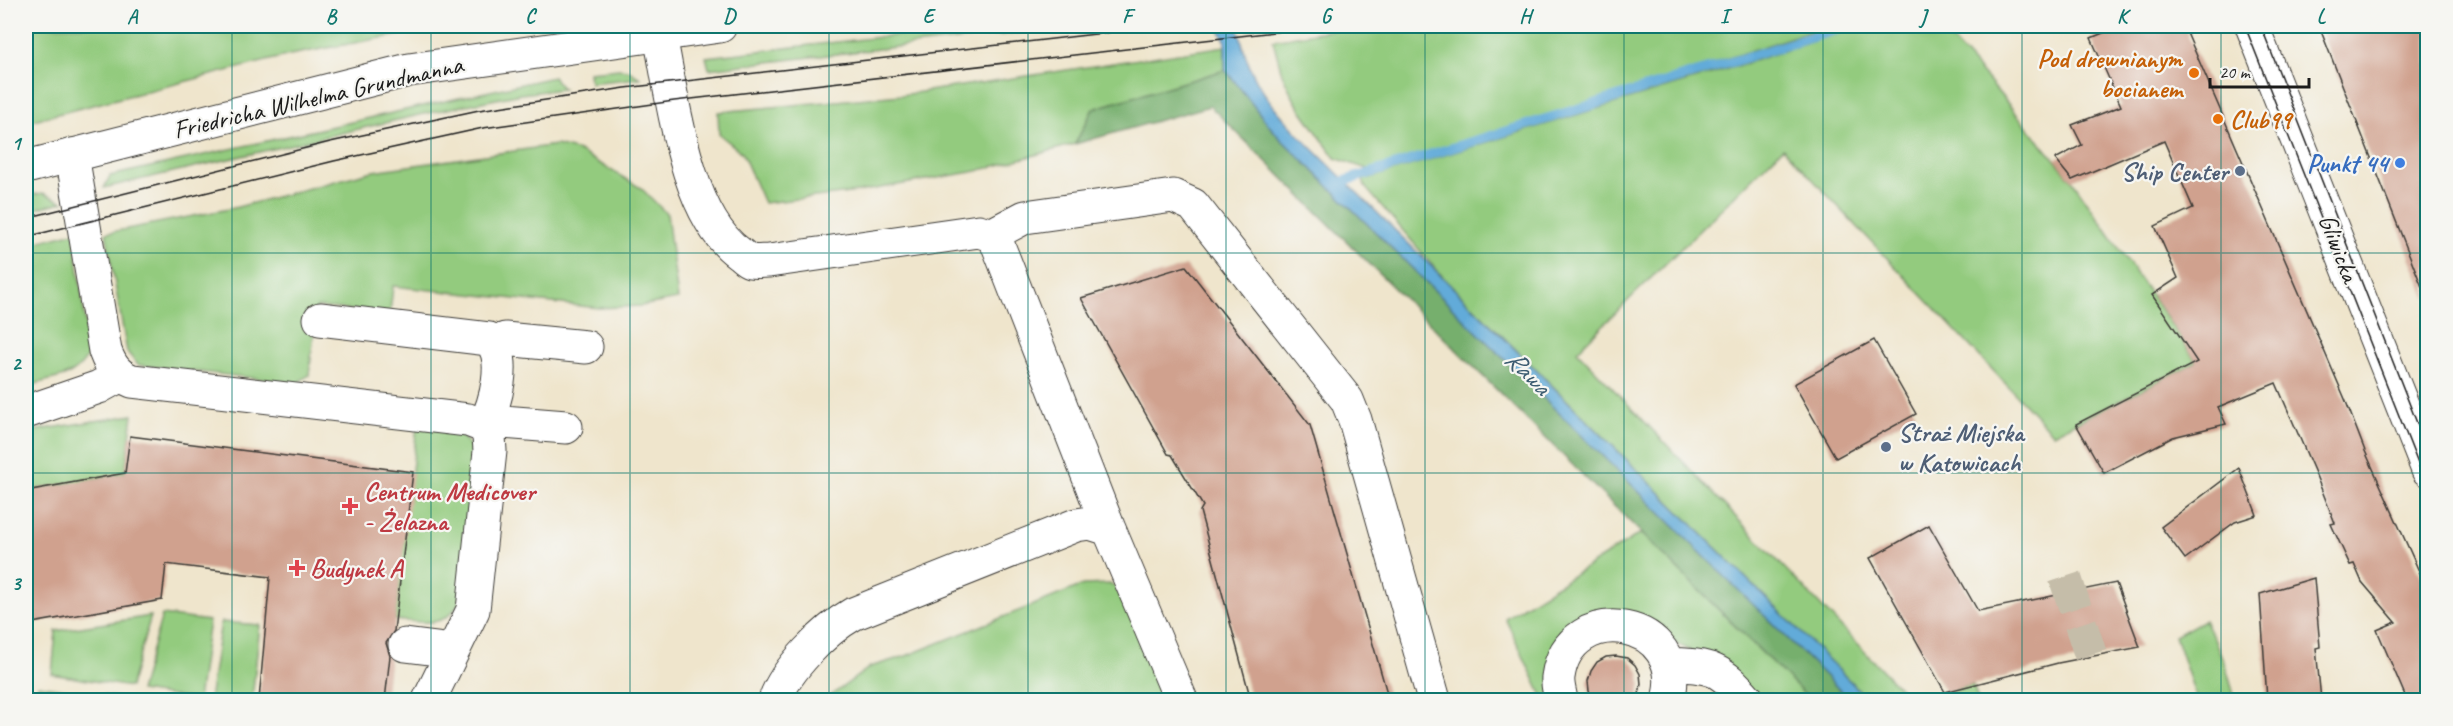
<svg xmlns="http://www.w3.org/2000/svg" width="2453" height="726" font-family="Caveat,sans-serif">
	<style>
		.green { fill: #93cb7e; stroke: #58744d; stroke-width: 1.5 }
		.forest { fill: #76af6d; stroke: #496644; stroke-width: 1.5 }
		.water { fill: #62abd9; stroke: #3f647a; stroke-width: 1.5 }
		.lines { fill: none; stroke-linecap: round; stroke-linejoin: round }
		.stream { stroke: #62abd9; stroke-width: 10 }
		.building { fill: #d0a18e }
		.minor-tunnel { stroke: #c5bda9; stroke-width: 33; stroke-dasharray: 33 16; stroke-linecap: butt }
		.minor-casing { stroke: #3c3a36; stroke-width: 35 }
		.major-casing { stroke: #3c3a36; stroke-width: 35 }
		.minor { stroke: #fff; stroke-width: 33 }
		.major { stroke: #fff; stroke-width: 33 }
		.tram { stroke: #1c1c1c; stroke-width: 1.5 }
		.grid { fill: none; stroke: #0f766e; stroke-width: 1.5; stroke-opacity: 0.55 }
		.food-dot { fill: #e8710a; stroke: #f6f6f2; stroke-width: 2 }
		.shop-dot { fill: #3f7fe0; stroke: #f6f6f2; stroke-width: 2 }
		.service-dot { fill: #5c6f8a; stroke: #f6f6f2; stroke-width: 2 }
		.health-dot { fill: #e0444e; stroke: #f6f6f2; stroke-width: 2 }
		.labels { text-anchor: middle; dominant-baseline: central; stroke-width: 4.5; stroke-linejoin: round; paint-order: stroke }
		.food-label { font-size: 26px; font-weight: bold; fill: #c56008; stroke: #f6f6f2; text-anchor: end }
		.street-label { font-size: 26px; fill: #1c1c1c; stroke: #f6f6f2 }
		.shop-label { font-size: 26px; font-weight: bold; fill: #366cbe; stroke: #f6f6f2; text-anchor: end }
		.service-label { font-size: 26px; font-weight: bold; fill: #4e5e75; stroke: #f6f6f2; text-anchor: end }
		.health-label { font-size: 26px; font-weight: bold; fill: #be3a42; stroke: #f6f6f2; text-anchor: start }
		.water-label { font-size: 27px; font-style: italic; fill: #3c5c71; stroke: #f6f6f2 }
		.neatline { fill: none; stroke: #0f766e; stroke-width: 2 }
		.grid-label { font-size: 20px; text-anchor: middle; font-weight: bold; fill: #0f766e }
	</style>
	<rect width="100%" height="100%" fill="#f6f6f2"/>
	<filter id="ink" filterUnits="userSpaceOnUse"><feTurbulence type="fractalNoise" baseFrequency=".0167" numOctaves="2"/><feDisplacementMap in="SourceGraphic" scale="12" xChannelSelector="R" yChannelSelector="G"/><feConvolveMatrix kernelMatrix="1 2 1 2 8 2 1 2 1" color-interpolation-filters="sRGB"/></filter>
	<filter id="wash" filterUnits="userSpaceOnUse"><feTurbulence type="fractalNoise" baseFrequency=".008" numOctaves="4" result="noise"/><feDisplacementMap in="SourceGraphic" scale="24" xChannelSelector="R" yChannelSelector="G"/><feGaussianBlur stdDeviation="1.35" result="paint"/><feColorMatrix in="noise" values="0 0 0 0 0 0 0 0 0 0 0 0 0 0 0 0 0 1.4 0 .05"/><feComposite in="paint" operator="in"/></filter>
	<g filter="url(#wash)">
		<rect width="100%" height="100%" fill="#efe5cc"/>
		<path class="green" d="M26 26H446L290 55 26 122Z
			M977 26H1075L709 69 706 57Z
			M1354 26H1826L1680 74 1370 170 1335 158 1295 101 1282 74 1273 40Z
			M1859 26H1939L1988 80 2072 180 2197 362 2053 434 1783 148 1577 351 1911 700H1869L1443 277 1365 187 1363 180 1747 63Z
			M1225 46V70L1093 109 1075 144 977 171 858 192 764 203 742 153 719 134 718 112 901 95Z
			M619 69 628 70 640 78 590 83 589 72Z
			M553 77 563 89 521 94 428 113 104 188 110 176Z
			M556 145 579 151 641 188 667 214 678 299 641 306 599 308 393 286 390 313 317 307 309 375 297 383 138 365 127 352 106 233 234 208 373 171Z
			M43 193 63 202 26 211V196Z
			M74 232 89 353C74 383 52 375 26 388V245Z
			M133 415 125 473 26 491V432Z
			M417 426C443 430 463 426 474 454L460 600C446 630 422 622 395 620Z
			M1641 533 1810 700H1758L1698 655 1649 628 1593 619 1553 700H1544L1505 618Z
			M1111 584 1127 594 1165 700H825L870 667 906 656 1083 585Z
			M162 615 209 621 198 700 140 691Z
			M151 616 130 687 52 674 56 631Z
			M2204 620C2219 646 2229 671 2235 700H2197L2175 636Z
			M221 622 260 625 252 700H209Z
			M38 685 127 699 126 700H37Z
			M1973 685 1978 700H1921Z"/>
		<path class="forest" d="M1225 70C1244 91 1259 115 1278 136L1850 700H1810L1210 106 1075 144 1093 109Z"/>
		<path class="water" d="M1217 26H1236C1242 37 1243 50 1248 62 1259 92 1279 113 1300 136L1869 700H1850L1278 136C1259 115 1244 91 1225 70V40Z"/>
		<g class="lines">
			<path class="stream" d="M1338 183 1848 26"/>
		</g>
		<g id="blocks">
			<path class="building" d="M2120 26H2184L2345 399 2365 451 2427 589V700H2407L2377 630 2396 622 2362 582 2354 564 2350 565 2331 524 2335 523 2315 473 2276 383 2218 407 2226 424 2173 437 2104 473 2076 424 2197 362 2152 295 2178 278 2155 226 2193 208 2164 141 2072 180 2055 159 2082 145 2072 125 2121 106 2091 38Z
				M2319 26H2427V297H2426Z
				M1186 266 1310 425 1389 700H1251L1200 511 1203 506 1172 455 1168 454 1081 298Z
				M1874 340 1916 414 1836 458 1794 384Z
				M130 436 413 472 394 631 386 643 390 656 385 700H259L270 577 166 564 162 600 26 624V491L125 473Z
				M2239 468 2257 515 2235 522 2185 559 2161 527Z
				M1929 525 1978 611 2116 583 2140 647 2058 663 1945 692 1870 558Z
				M2314 578 2320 647 2316 648 2321 700H2267L2260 594Z
				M1616 656 1627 658 1635 665 1640 674 1641 684 1638 700H1594L1589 691 1588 681 1591 671 1597 662 1606 657Z"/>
		</g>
	</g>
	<g filter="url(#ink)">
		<use href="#blocks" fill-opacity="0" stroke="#3c3a36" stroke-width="1.5"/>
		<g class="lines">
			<path class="minor-tunnel" d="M2065 577 2093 662"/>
			<g class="minor-casing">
				<path id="minor" d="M658 26C672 89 683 213 739 253 742 255 746 260 750 261 755 262 763 261 769 261L979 231 991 235 998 245 1109 529
					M2252 26 2428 470
					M72 155 105 351C111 367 117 375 132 381L468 420 484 426 489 436 490 451 473 610 429 700
					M991 235 1025 217 1173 196 1193 205 1347 400 1355 420 1434 700
					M320 319 489 339C509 358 495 405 484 426
					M495 344 505 339 586 347
					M26 412 99 387 119 376
					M484 426 503 422 566 427
					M405 645 453 651
					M1669 664C1712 666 1720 668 1748 700
					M775 700C786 669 825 630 853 614L1076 525 1090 523 1109 529 1181 700
					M1561 700C1560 693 1557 685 1558 677 1569 597 1690 619 1668 700"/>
			</g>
			<g class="major-casing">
				<path id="major" d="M26 167 409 70 720 26"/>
			</g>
			<use href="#minor" class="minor"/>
			<use href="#major" class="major"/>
			<path class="tram" d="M2245 26 2428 489
				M2261 26 2428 451
				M26 218 330 142 479 110 625 88 1165 26
				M26 237 334 161 483 128 674 101 1326 26"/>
		</g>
	</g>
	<path class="grid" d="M232 26V700M431 26V700M630 26V700M829 26V700M1028 26V700M1226 26V700M1425 26V700M1624 26V700M1823 26V700M2022 26V700M2221 26V700M26 253H2428M26 473H2428"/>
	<g class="food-dot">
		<circle cx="2194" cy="73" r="6"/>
		<circle cx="2218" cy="119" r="6"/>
	</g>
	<circle class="shop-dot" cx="2400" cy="163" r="6"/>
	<g class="service-dot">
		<circle cx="2240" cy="171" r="6"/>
		<circle cx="1886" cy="447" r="6"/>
	</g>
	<g class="health-dot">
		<path d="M347 497h6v6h6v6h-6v6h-6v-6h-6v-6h6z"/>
		<path d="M294 559h6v6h6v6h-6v6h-6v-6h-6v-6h6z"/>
	</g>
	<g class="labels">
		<g class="food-label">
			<text x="2182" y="58">Pod drewnianym<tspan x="2182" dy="30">bocianem</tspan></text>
			<text x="2230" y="119" text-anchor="start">Club99</text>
		</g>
		<g class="street-label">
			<text transform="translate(318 97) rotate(-13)">Friedricha Wilhelma Grundmanna</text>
			<text transform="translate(2339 248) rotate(69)">Gliwicka</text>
		</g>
		<g class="shop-label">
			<text x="2388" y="163">Punkt 44</text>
		</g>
		<g class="service-label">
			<text x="2228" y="171">Ship Center</text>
			<text x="1898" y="432" text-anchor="start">Straż Miejska<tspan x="1898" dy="30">w Katowicach</tspan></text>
		</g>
		<g class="health-label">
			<text x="364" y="491">Centrum Medicover<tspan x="364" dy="30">- Żelazna</tspan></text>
			<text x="310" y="568">Budynek A</text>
		</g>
		<g class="water-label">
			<text transform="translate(1528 372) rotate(45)">Rawa</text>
		</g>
	</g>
	<rect width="2453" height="726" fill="none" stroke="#f6f6f2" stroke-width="66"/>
	<path d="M2210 78v9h99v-9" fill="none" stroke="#1c1c1c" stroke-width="3"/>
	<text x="2219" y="78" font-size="18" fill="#1c1c1c" stroke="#f6f6f2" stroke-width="4.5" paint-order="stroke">20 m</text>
	<rect x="33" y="33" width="2387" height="660" class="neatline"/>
	<g class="grid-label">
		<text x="132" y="23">A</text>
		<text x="331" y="23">B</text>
		<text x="530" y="23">C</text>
		<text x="729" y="23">D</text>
		<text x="928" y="23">E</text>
		<text x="1127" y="23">F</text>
		<text x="1326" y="23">G</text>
		<text x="1525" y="23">H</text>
		<text x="1724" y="23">I</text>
		<text x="1923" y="23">J</text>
		<text x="2122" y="23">K</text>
		<text x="2321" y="23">L</text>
		<text x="16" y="150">1</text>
		<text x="16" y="370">2</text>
		<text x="16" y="590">3</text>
	</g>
</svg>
